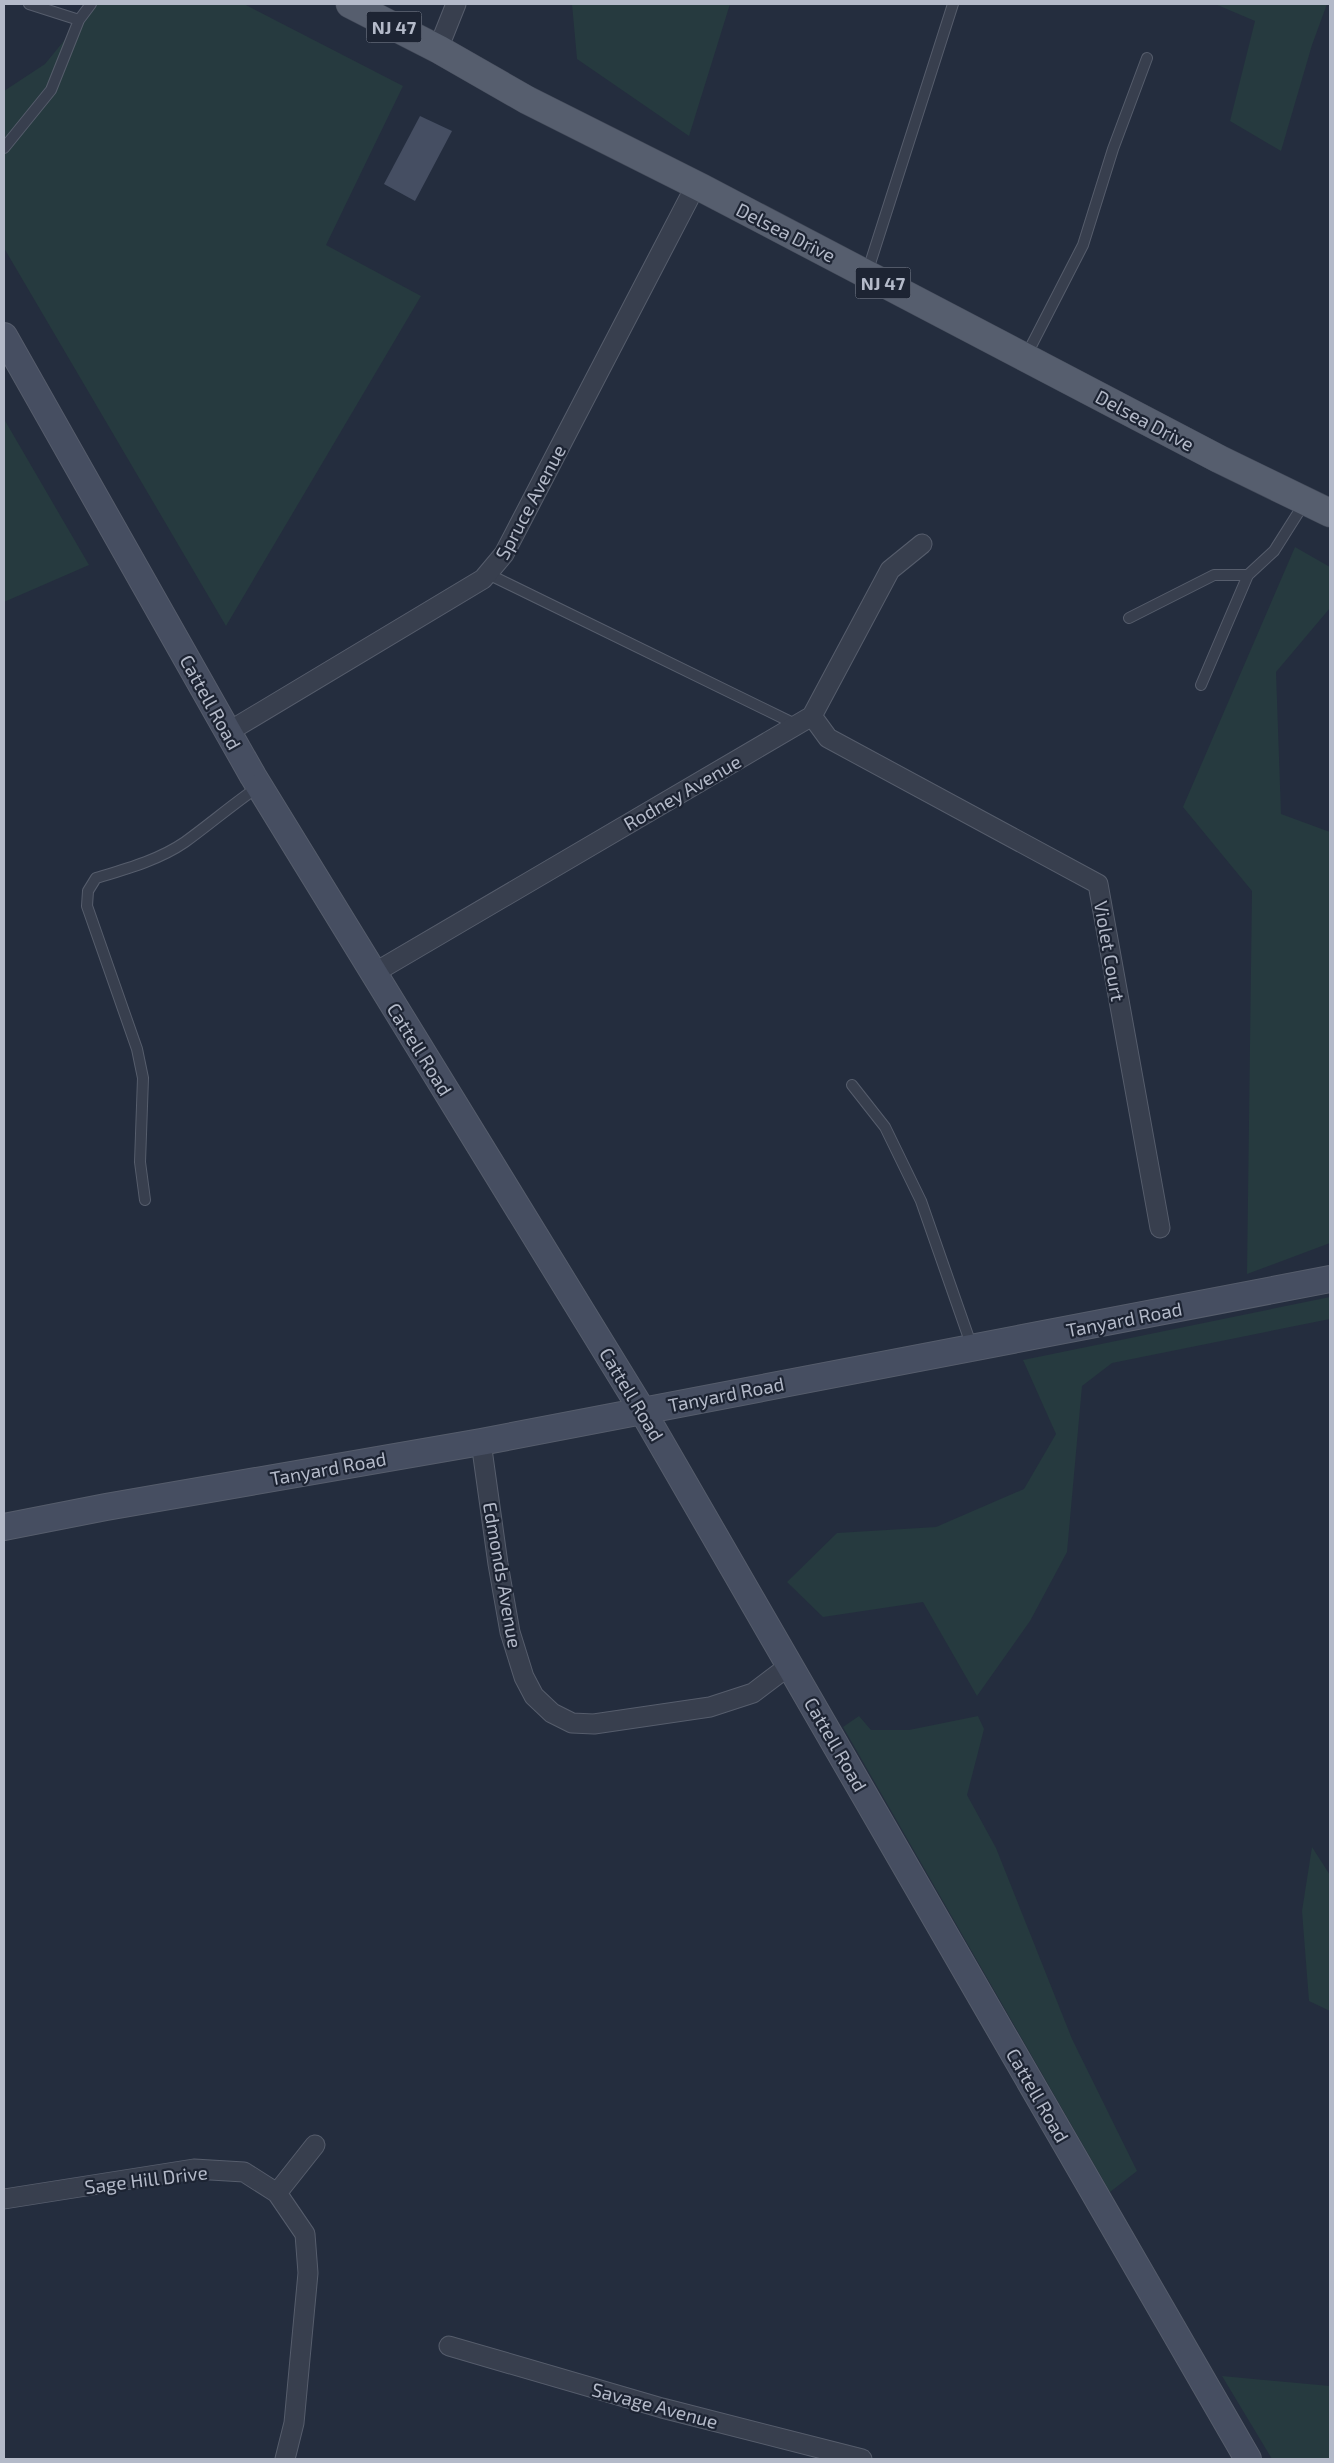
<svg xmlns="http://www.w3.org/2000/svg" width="1334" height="2463" font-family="'Exo 2',sans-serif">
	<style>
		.green { fill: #263a3f }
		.building { fill: #454e62 }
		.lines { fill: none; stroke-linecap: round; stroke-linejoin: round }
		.lane-casing { stroke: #565d6c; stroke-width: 12 }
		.street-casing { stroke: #565d6c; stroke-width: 21 }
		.secondary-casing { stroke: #565d6c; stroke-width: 28 }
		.primary-casing { stroke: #414857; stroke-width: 29 }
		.lane { stroke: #383f4e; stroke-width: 10 }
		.street { stroke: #383f4e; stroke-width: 19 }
		.secondary { stroke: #464e61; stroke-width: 26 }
		.primary { stroke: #565e6e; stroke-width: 28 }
		.labels { text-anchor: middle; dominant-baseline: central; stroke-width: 4.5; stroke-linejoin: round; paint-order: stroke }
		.shield { fill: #1d2433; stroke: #878d9c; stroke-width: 1 }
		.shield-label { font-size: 18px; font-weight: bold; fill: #b4bac9 }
		.street-label { font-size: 19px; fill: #b4bac9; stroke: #1d2433 }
	</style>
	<rect width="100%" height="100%" fill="#242d3e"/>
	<path class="green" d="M94 4H244L403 86 326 245 421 296 226 626 4 248V91L45 64Z
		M572 4H730L689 136 577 59Z
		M1215 4H1327L1312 45 1281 151 1230 121 1255 21Z
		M4 419 89 565 4 602Z
		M1295 547 1330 567V608L1276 672 1281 814 1330 832V1243L1247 1274 1252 891 1183 807Z
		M1330 1297V1319L1112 1363 1082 1386 1067 1552 1030 1621 977 1696 923 1602 823 1617 787 1582 837 1533 936 1527 1024 1489 1056 1434 1023 1360Z
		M859 1716 871 1730H909L978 1716 984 1729 967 1795 996 1848 1072 2039 1137 2171 1110 2192 843 1727Z
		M1312 1847 1330 1875V2011L1309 2001 1302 1911Z
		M1222 2376 1330 2386V2459H1272Z"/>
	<path class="building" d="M420 116 452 131 415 201 384 184Z"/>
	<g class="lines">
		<g class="lane-casing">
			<path id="lane" d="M29 4 79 20 91 4
				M4 148 51 90 79 20
				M867 273 953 4
				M1026 356 1083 245 1113 149 1147 58
				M488 574 797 725
				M1129 618 1214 575H1248L1274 551 1305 502
				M1201 685 1248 575
				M852 1085 885 1127 921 1201 972 1347
				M145 1200 140 1162 143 1078 137 1049 87 906 88 891 96 878C126 869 159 860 185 842 210 824 233 804 258 787"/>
		</g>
		<g class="street-casing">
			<path id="street" d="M438 49 456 4
				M812 716 828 738 1098 884 1160 1228
				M228 732 483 579 504 554 696 185
				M374 973 812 716 890 570 922 544
				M481 1442 498 1564 510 1632 524 1677 534 1696 552 1713 572 1723 594 1724 710 1707 753 1693 790 1665
				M277 2193 315 2145
				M4 2199 194 2169 244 2172 277 2193 305 2234 308 2273 294 2423 285 2459
				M449 2346 662 2408 862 2459"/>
		</g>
		<g class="secondary-casing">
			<path id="secondary" d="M4 336 253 776 642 1410 1248 2459
				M4 1527 106 1507 481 1442 1330 1279"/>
		</g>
		<g class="primary-casing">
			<path id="primary" d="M350 4 438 49 527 100 702 188 1219 459 1330 513"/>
		</g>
		<use href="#lane" class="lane"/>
		<use href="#street" class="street"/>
		<use href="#secondary" class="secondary"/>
		<use href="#primary" class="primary"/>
	</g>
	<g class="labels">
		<g class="shield">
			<rect x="366.5" y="11.5" width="55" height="31" rx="4"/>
			<rect x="855.5" y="267.5" width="55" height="31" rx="4"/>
		</g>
		<g class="shield-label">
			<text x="394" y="27">NJ 47</text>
			<text x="883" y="283">NJ 47</text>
		</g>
		<g class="street-label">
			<text transform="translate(786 232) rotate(27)">Delsea Drive</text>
			<text transform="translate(1145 420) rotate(28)">Delsea Drive</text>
			<text transform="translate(530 502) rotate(-62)">Spruce Avenue</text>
			<text transform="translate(211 702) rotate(61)">Cattell Road</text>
			<text transform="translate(682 792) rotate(-30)">Rodney Avenue</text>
			<text transform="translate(1110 951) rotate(80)">Violet Court</text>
			<text transform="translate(420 1049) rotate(58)">Cattell Road</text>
			<text transform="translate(1124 1319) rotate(-11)">Tanyard Road</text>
			<text transform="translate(632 1394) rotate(59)">Cattell Road</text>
			<text transform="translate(726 1394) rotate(-11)">Tanyard Road</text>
			<text transform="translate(328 1468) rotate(-10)">Tanyard Road</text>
			<text transform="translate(503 1575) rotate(80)">Edmonds Avenue</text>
			<text transform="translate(836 1744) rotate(60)">Cattell Road</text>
			<text transform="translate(1038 2095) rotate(60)">Cattell Road</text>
			<text transform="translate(146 2179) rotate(-7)">Sage Hill Drive</text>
			<text transform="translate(655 2405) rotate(15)">Savage Avenue</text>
		</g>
	</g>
	<rect width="1334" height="2463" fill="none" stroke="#b4bac9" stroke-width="10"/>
</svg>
